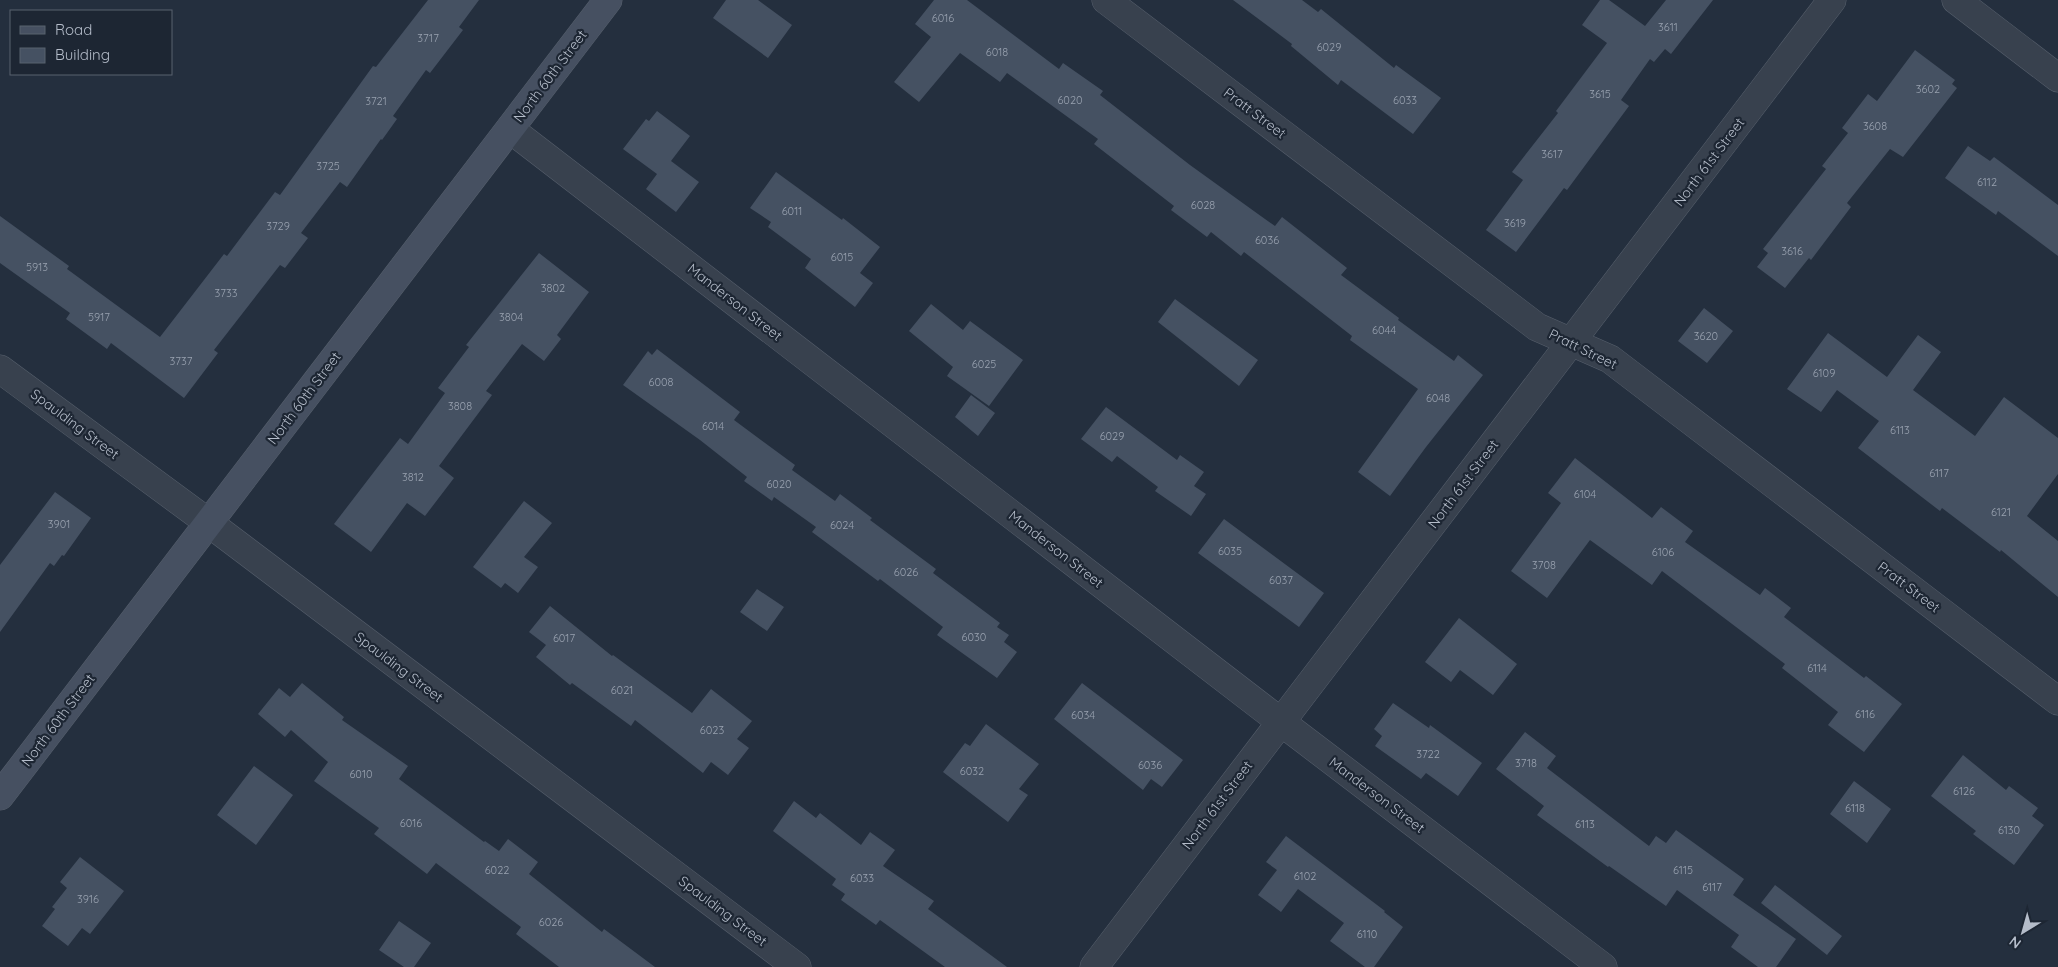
<svg xmlns="http://www.w3.org/2000/svg" width="2058" height="967" font-family="Quicksand,sans-serif">
	<style>
		.building { fill: #455162 }
		.lines { fill: none; stroke-linecap: round; stroke-linejoin: round }
		.minor-casing { stroke: #565f6c; stroke-width: 29 }
		.secondary-casing { stroke: #565f6c; stroke-width: 29 }
		.minor { stroke: #38414e; stroke-width: 28 }
		.secondary { stroke: #465061; stroke-width: 28 }
		.labels { text-anchor: middle; dominant-baseline: central; stroke-width: 4.5; stroke-linejoin: round; paint-order: stroke }
		.number-label { font-size: 11px; fill: #98a1af }
		.street-label { font-size: 14px; fill: #b4bcc9; stroke: #1d2633 }
	</style>
	<rect width="100%" height="100%" fill="#242f3e"/>
	<path class="building" d="M428 0H479L459 27 463 30 430 73 426 70 393 116 397 119 382 140 381 139 347 187 340 182 301 233 308 238 285 268 280 265 214 350 218 353 184 398 111 343 107 349 66 319 70 313 0 263V216L69 266 67 269 160 337 224 254 227 256 275 192 280 195 373 66 376 67Z
		M726 0H758L792 25 768 58 713 18Z
		M934 0H967L1059 69 1063 63 1103 91 1100 95 1190 165 1258 214 1275 226 1282 217 1347 268 1341 275 1399 318 1398 320 1454 361 1458 355 1483 375 1426 447 1390 496 1358 472 1418 389 1350 340 1352 336 1244 252 1241 256 1211 232 1207 237 1171 210 1174 206 1094 144 1098 139 1007 73 1000 82 960 53 919 102 894 82 931 37 915 24Z
		M1233 0H1302L1318 12 1321 9 1394 68 1396 65 1441 98 1413 134 1341 80 1338 85 1291 46 1292 44Z
		M1600 0H1609L1645 26 1666 0H1713L1671 54 1665 49 1654 62 1650 59 1621 100 1629 106 1567 190 1564 188 1516 252 1486 230 1523 180 1512 172 1558 113 1556 111 1607 43 1582 25Z
		M1915 50 1955 80 1952 84 1957 88 1903 157 1890 149 1847 203 1851 207 1811 260 1809 258 1785 288 1757 267 1768 253 1763 249 1826 169 1822 166 1848 133 1842 128 1868 94 1877 101Z
		M657 111 690 136 671 161 699 182 676 212 646 189 657 174 623 149 646 119 649 121Z
		M1968 146 1990 161 1994 157 2058 205V256L1998 211 1996 215 1945 178Z
		M776 172 842 220 843 218 880 247 860 273 873 283 855 307 805 268 811 259 768 227 771 222 750 208Z
		M539 253 589 292 557 335 561 339 544 361 522 344 486 391 492 395 439 466 454 478 425 516 407 503 371 552 334 524 400 438 408 444 445 393 438 388 469 347 466 345Z
		M1175 299 1258 360 1239 386 1158 322Z
		M931 304 963 330 970 321 1023 360 989 406 947 376 953 367 909 331Z
		M1704 308 1733 331 1707 363 1678 341Z
		M1828 333 1887 377 1918 335 1941 352 1913 390 1975 436 2004 397 2058 438V474L2027 516 2058 541V597L2001 550 2000 552 1942 508 1940 511 1858 448 1879 421 1837 390 1821 412 1787 389Z
		M657 349 740 412 734 420 795 465 792 470 835 501 840 494 872 518 870 520 936 569 933 573 1000 623 997 627 1009 635 1004 642 1017 652 997 678 937 635 943 627 880 579 878 581 812 532 816 527 774 497 772 501 744 481 747 477 700 440 623 385 648 351 652 355Z
		M971 395 995 413 978 436 955 417Z
		M1106 407 1177 460 1180 455 1204 472 1194 486 1206 494 1191 516 1155 491 1158 487 1117 456 1112 462 1081 439Z
		M1575 458 1652 518 1661 507 1693 531 1685 542 1760 595 1765 588 1791 608 1784 617 1864 678 1866 676 1902 704 1864 752 1828 725 1838 712 1782 668 1785 664 1662 571 1652 585 1590 540 1547 598 1511 571 1561 503 1548 493Z
		M55 492 91 518 64 556 62 555 54 566 50 563 0 632V565Z
		M524 501 552 523 524 557 538 567 518 593 505 583 501 588 473 567Z
		M1224 519 1324 593 1299 627 1198 553Z
		M757 589 784 607 767 631 740 612Z
		M550 606 612 656 613 655 692 713 711 689 752 721 737 739 749 748 728 775 711 762 703 773 635 720 631 726 572 683 570 685 536 657 546 645 529 632Z
		M1459 618 1517 664 1493 695 1460 670 1451 682 1425 662Z
		M302 683 344 717 342 720 408 766 399 779 484 842 485 841 499 851 508 839 538 862 529 874 602 932 604 929 655 967H559L516 934 521 927 436 863 427 874 374 834 379 828 314 781 328 762 291 730 285 737 258 714 279 688 290 697Z
		M1082 683 1183 760 1162 787 1151 779 1143 790 1054 719Z
		M1393 703 1429 728 1430 725 1482 763 1458 796 1426 773 1421 779 1375 746 1382 736 1374 729Z
		M986 724 1039 764 1019 789 1028 795 1008 822 943 772 965 743 970 746Z
		M1525 732 1556 756 1547 768 1649 846 1656 836 1666 843 1676 830 1744 879 1733 895 1796 939 1776 967H1758L1731 947 1739 935 1677 890 1666 906 1609 866 1608 867 1537 815 1544 806 1496 769Z
		M1963 755 2006 790 2009 786 2038 808 2032 816 2044 825 2014 865 1973 834 1976 831 1931 796Z
		M254 766 293 795 256 845 217 815Z
		M1854 781 1891 809 1867 843 1830 814Z
		M794 801 816 818 820 813 861 845 870 832 895 850 883 866 934 901 928 909 1007 967H945L880 920 876 925 841 900 845 894 832 885 836 879 773 831Z
		M1286 836 1385 911 1384 912 1403 927 1374 967H1365L1330 941 1344 923 1298 889 1281 912 1258 895 1277 870 1266 862Z
		M80 857 124 891 90 934 82 928 68 946 42 926 55 909 52 907 67 888 60 882Z
		M1775 885 1842 936 1827 955 1761 903Z
		M399 921 431 943 414 967H404L379 950Z"/>
	<g class="lines">
		<g class="minor-casing">
			<path id="minor" d="M1106 0 1537 327 1610 359 2058 701
				M1956 0 2058 78
				M510 129 1281 722 1603 967
				M0 369 209 523 797 967
				M1094 967 1832 0"/>
		</g>
		<g class="secondary-casing">
			<path id="secondary" d="M0 796 608 0"/>
		</g>
		<use href="#minor" class="minor"/>
		<use href="#secondary" class="secondary"/>
	</g>
	<g class="labels">
		<g class="number-label">
			<text x="943" y="18">6016</text>
			<text x="1668" y="27">3611</text>
			<text x="428" y="38">3717</text>
			<text x="1329" y="47">6029</text>
			<text x="997" y="52">6018</text>
			<text x="1928" y="89">3602</text>
			<text x="1600" y="94">3615</text>
			<text x="1070" y="100">6020</text>
			<text x="1405" y="100">6033</text>
			<text x="376" y="101">3721</text>
			<text x="1875" y="126">3608</text>
			<text x="1552" y="154">3617</text>
			<text x="328" y="166">3725</text>
			<text x="1987" y="182">6112</text>
			<text x="1203" y="205">6028</text>
			<text x="792" y="211">6011</text>
			<text x="1515" y="223">3619</text>
			<text x="278" y="226">3729</text>
			<text x="1267" y="240">6036</text>
			<text x="1792" y="251">3616</text>
			<text x="842" y="257">6015</text>
			<text x="37" y="267">5913</text>
			<text x="553" y="288">3802</text>
			<text x="226" y="293">3733</text>
			<text x="99" y="317">5917</text>
			<text x="511" y="317">3804</text>
			<text x="1384" y="330">6044</text>
			<text x="1706" y="336">3620</text>
			<text x="181" y="361">3737</text>
			<text x="984" y="364">6025</text>
			<text x="1824" y="373">6109</text>
			<text x="661" y="382">6008</text>
			<text x="1438" y="398">6048</text>
			<text x="460" y="406">3808</text>
			<text x="713" y="426">6014</text>
			<text x="1900" y="430">6113</text>
			<text x="1112" y="436">6029</text>
			<text x="1939" y="473">6117</text>
			<text x="413" y="477">3812</text>
			<text x="779" y="484">6020</text>
			<text x="1585" y="494">6104</text>
			<text x="2001" y="512">6121</text>
			<text x="59" y="524">3901</text>
			<text x="842" y="525">6024</text>
			<text x="1230" y="551">6035</text>
			<text x="1663" y="552">6106</text>
			<text x="1544" y="565">3708</text>
			<text x="906" y="572">6026</text>
			<text x="1281" y="580">6037</text>
			<text x="974" y="637">6030</text>
			<text x="564" y="638">6017</text>
			<text x="1817" y="668">6114</text>
			<text x="622" y="690">6021</text>
			<text x="1865" y="714">6116</text>
			<text x="1083" y="715">6034</text>
			<text x="712" y="730">6023</text>
			<text x="1428" y="754">3722</text>
			<text x="1526" y="763">3718</text>
			<text x="1150" y="765">6036</text>
			<text x="972" y="771">6032</text>
			<text x="361" y="774">6010</text>
			<text x="1964" y="791">6126</text>
			<text x="1855" y="808">6118</text>
			<text x="411" y="823">6016</text>
			<text x="1585" y="824">6113</text>
			<text x="2009" y="830">6130</text>
			<text x="497" y="870">6022</text>
			<text x="1683" y="870">6115</text>
			<text x="1305" y="876">6102</text>
			<text x="862" y="878">6033</text>
			<text x="1712" y="887">6117</text>
			<text x="88" y="899">3916</text>
			<text x="551" y="922">6026</text>
			<text x="1367" y="934">6110</text>
		</g>
		<g class="street-label">
			<text transform="translate(550 76) rotate(-53)">North 60th Street</text>
			<text transform="translate(1255 113) rotate(37)">Pratt Street</text>
			<text transform="translate(1709 162) rotate(-53)">North 61st Street</text>
			<text transform="translate(735 302) rotate(38)">Manderson Street</text>
			<text transform="translate(1583 349) rotate(26)">Pratt Street</text>
			<text transform="translate(304 398) rotate(-53)">North 60th Street</text>
			<text transform="translate(75 424) rotate(37)">Spaulding Street</text>
			<text transform="translate(1463 484) rotate(-53)">North 61st Street</text>
			<text transform="translate(1056 549) rotate(38)">Manderson Street</text>
			<text transform="translate(1909 587) rotate(37)">Pratt Street</text>
			<text transform="translate(399 667) rotate(37)">Spaulding Street</text>
			<text transform="translate(58 720) rotate(-53)">North 60th Street</text>
			<text transform="translate(1377 795) rotate(37)">Manderson Street</text>
			<text transform="translate(1217 805) rotate(-53)">North 61st Street</text>
			<text transform="translate(723 911) rotate(37)">Spaulding Street</text>
		</g>
	</g>
	<rect x="10" y="10" width="162" height="65" fill="#1d2633" stroke="#59626f"/>
	<rect x="20" y="26" width="25" height="8" fill="#465061" stroke="#59626f"/>
	<text x="55" y="35" font-size="15" fill="#b4bcc9">Road</text>
	<rect x="20" y="48" width="25" height="15" fill="#455162" stroke="#59626f"/>
	<text x="55" y="60" font-size="15" fill="#b4bcc9">Building</text>
	<g transform="translate(2023 932) rotate(217)" stroke="#1d2633" stroke-width="4" paint-order="stroke">
	<path d="M0-4L9 19L0 12L-9 19Z" fill="#b4bcc9"/>
	<text y="-8" font-size="14" font-weight="bold" text-anchor="middle" fill="#b4bcc9">N</text>
	</g>
</svg>
